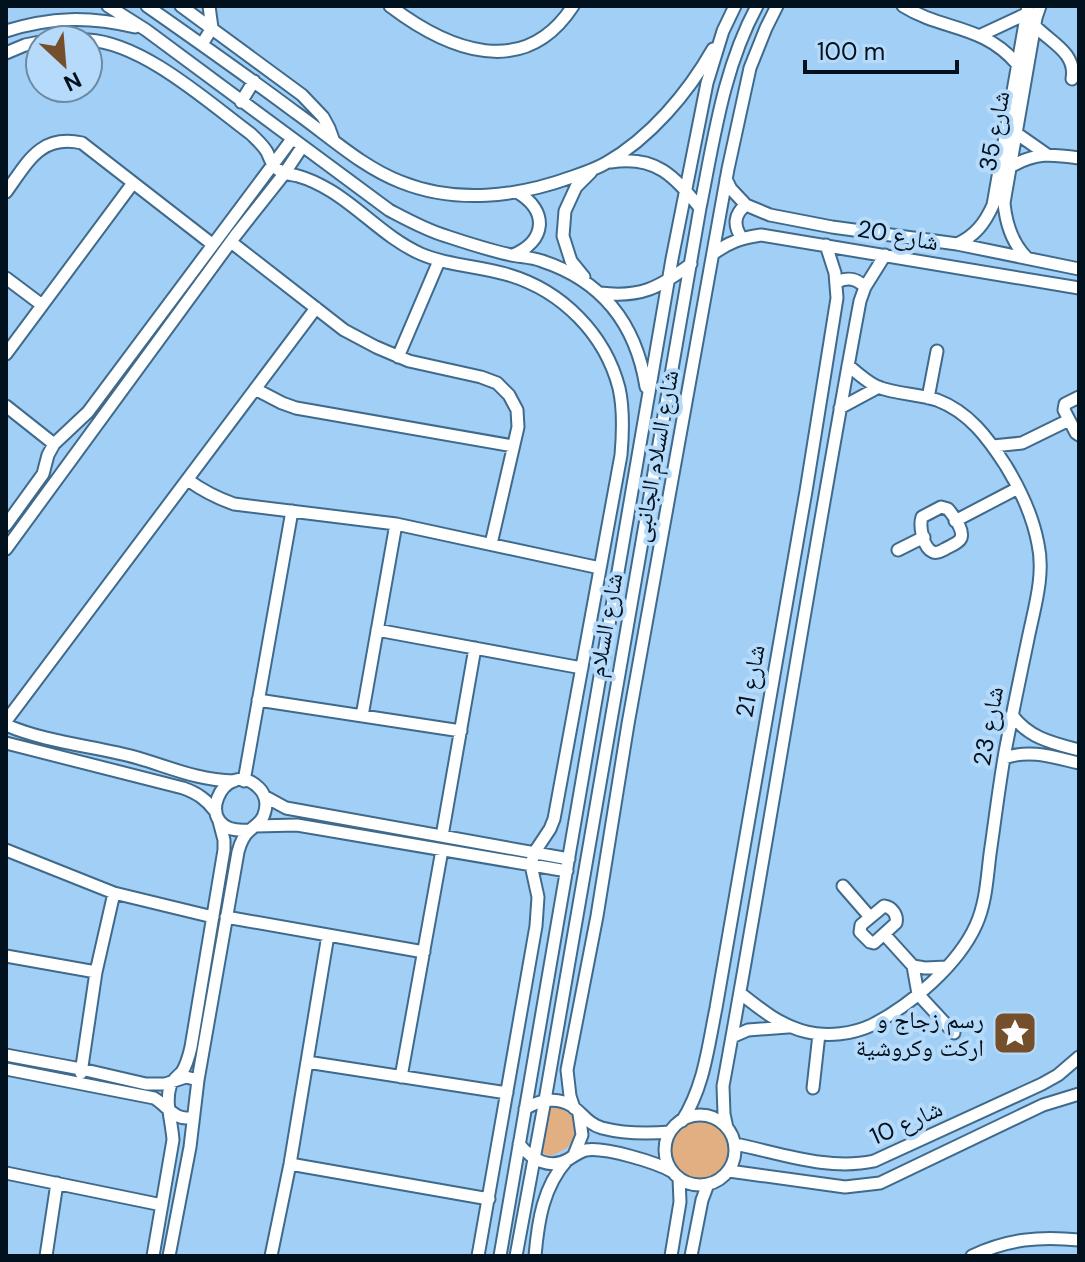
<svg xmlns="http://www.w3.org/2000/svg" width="1085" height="1262" font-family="'DM Sans','Noto Naskh Arabic',sans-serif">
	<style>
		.green { fill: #e1af81 }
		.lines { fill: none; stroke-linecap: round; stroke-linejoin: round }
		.minor-casing { stroke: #3f6a8b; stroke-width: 15 }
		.minor { stroke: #fff; stroke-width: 11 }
		.labels { text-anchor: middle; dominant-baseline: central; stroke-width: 8; stroke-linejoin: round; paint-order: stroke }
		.street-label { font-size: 24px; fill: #02111e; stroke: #b6dbfa }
		.poi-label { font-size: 24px; fill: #02111e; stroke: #b6dbfa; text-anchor: end }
	</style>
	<rect width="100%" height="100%" fill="#a1cff5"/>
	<path class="green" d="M548 1107 561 1108 573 1117C578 1141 571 1149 549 1156L541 1152Z
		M671 1151a29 29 0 1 1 58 0a29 29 0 1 1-58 0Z"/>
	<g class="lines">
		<g class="minor-casing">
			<path id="minor" d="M108 6 146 30 389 210C408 220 426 230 446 236 467 243 489 250 511 255 521 257 532 257 542 261 603 281 636 324 646 387
				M147 6C197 41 247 76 295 112 329 136 362 167 401 182 456 204 517 197 572 177 584 173 596 169 606 163 650 138 688 93 713 49
				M181 6 302 95 323 117 329 128 333 139
				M390 6C448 50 524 81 573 6
				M903 6C943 31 983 24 1017 64
				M1035 26C1050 42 1077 53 1072 79
				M6 31C51 17 89 16 135 27
				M981 35 1026 14
				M53 40H87
				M88 40C143 43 208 102 251 134 257 140 263 145 267 152 270 158 271 164 276 168 283 174 289 174 298 176 309 179 321 185 331 191 362 210 387 239 421 254 449 266 480 266 509 275 562 291 605 334 619 388 624 410 623 432 621 455L554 819 550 829 534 853 531 865 538 897 536 926 478 1256
				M202 44 212 28 209 6
				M6 53 25 45 40 42
				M241 102 254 81
				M1016 133 1046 154
				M611 162C656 155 674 176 700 208
				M1010 167C1036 152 1051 154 1079 158
				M726 179 731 189 746 205 770 215 832 227 957 244 1079 269
				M6 192C28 162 40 134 82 143L212 244
				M742 238C733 226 734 214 746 205
				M231 242 344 330 376 347 409 361 481 377 497 383 509 395 517 410 518 427 491 544
				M957 244C975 236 985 223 993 205L1028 6
				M713 254C729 242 741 238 761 235L1079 288
				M513 255C546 241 549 211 517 192
				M1027 258C1012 243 1006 224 1004 203L1036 18 1040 6
				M584 277 571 261 563 236 565 211 576 187 591 172
				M6 278 42 305
				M837 282C848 277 856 278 865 287
				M600 293C640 298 659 288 691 264
				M6 354 133 183
				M398 357 439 261
				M255 389 282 403 296 408 513 446
				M1079 397 1065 404 1064 410 1076 433 1079 435
				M928 398 937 351
				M6 406 54 444
				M840 408 879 387
				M993 446 1022 443 1069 420
				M188 480C203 491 217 498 234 504L396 524 600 568
				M941 507 948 509C953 515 964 530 961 538 959 543 950 546 945 549 941 551 938 554 933 552 923 548 919 526 922 517Z
				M955 521 1018 488
				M6 525 43 474 48 455 54 444 88 412 292 139
				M6 549 235 236 284 174 302 147
				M898 550 924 537
				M377 630 582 668
				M258 700 461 731
				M1012 715C1029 738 1052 743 1079 750
				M362 716 396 524
				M6 721 316 308
				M6 725C48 743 95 746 138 758 172 768 197 780 234 781
				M6 743 183 788C197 793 206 799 215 811
				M1004 758C1030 749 1053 757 1079 763
				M244 781 292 511
				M264 796 286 808 569 859
				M256 826 297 825 567 871
				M442 836 475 648
				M6 850 114 893 213 917
				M843 886 870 917
				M884 906C892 907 898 915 896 923L874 943 870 942 860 932 861 925Z
				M226 917 424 952
				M884 934 913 966 918 994 954 1033
				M6 956 96 972
				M913 966 925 968 947 967
				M740 993C760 1009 781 1026 807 1032 828 1037 853 1034 872 1025 911 1005 958 965 976 925 986 903 987 878 990 854 995 820 999 786 1005 752 1012 715 1020 677 1028 639 1034 609 1045 575 1038 544 1033 517 1020 489 1006 466 988 438 969 412 937 400 918 394 896 394 878 387 867 382 857 373 848 365
				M732 1037 748 1030 788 1027
				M6 1055 81 1069 146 1084H165L186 1077 198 1080
				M307 1062 507 1093
				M6 1069 154 1098C168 1106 175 1122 193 1117
				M81 1073 96 972 114 893
				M401 1077 442 850
				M813 1088 819 1034
				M574 1108 570 1096 567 1070 597 916 628 724 728 169 750 68 766 28 777 6
				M525 1109C539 1100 557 1096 572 1106 583 1114 588 1124 602 1128 625 1134 647 1134 670 1132
				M665 1150a35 35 0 1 1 70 0a35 35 0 1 1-70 0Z
				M682 1121C704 1087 708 1047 716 1008L806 491 837 298 835 273 826 245
				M727 1128 724 1114 723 1086C771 825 811 562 860 301L865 287 885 255
				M519 1144C532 1160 550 1170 569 1159 575 1155 579 1152 586 1150 605 1147 656 1162 673 1172
				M735 1144C780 1153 828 1171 874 1161L1042 1084 1058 1075 1079 1057
				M574 1155 582 1135 579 1114
				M290 1164 489 1199
				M729 1171 845 1187 880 1183 1043 1105 1079 1094
				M6 1173 162 1205
				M46 1256 57 1183
				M153 1256 173 1140C172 1123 165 1103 170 1087 172 1080 177 1077 182 1072 187 1064 189 1056 191 1047L224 850V840L219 821
				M169 1256 190 1147 198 1080 238 852C240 844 244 835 250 830 257 824 263 821 265 811 267 803 265 794 259 788 224 753 187 836 249 830
				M271 1256 290 1164 328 935
				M500 1256 672 259 707 83 723 31 735 6
				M516 1256 545 1100 700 208C714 139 723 69 757 6
				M535 1256C538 1221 543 1187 567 1160
				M671 1256 680 1202 679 1178
				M691 1256 702 1200 708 1184
				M972 1256C1007 1239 1040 1236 1079 1240"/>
		</g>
		<use href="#minor" class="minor"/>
	</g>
	<defs>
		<g id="sight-square" transform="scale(2.3)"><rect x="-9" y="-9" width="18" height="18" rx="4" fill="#754f2b" stroke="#b6dbfa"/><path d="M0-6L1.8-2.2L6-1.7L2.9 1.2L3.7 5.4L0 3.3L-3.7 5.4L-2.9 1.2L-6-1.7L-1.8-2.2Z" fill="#fff"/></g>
	</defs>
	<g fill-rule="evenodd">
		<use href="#sight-square" x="1015" y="1033"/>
	</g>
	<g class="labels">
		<g class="street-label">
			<text transform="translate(994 131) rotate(-80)">شارع 35</text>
			<text transform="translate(898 235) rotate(10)">شارع 20</text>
			<text transform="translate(655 456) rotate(-80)">شارع السلام الجانبى</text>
			<text transform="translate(605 625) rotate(-80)">شارع السلام</text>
			<text transform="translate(750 681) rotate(-80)">شارع 21</text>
			<text transform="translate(988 726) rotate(-80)">شارع 23</text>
			<text transform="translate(906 1122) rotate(-24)">شارع 10</text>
		</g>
		<g class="poi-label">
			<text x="984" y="1019">رسم زجاج و<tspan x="984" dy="28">اركت وكروشية</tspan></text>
		</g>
	</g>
	<rect width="1085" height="1262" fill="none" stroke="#02111e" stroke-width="16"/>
	<g transform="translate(64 64) rotate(154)"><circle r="38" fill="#b6dbfa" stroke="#6e8aa2" stroke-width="2"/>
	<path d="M0-6L14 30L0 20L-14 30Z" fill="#754f2b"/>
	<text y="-12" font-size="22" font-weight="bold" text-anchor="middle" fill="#02111e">N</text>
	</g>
	<path d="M805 60v12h152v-12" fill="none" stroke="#02111e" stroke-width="4"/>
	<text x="817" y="60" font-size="24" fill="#02111e" stroke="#b6dbfa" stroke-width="6" paint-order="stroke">100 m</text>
</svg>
